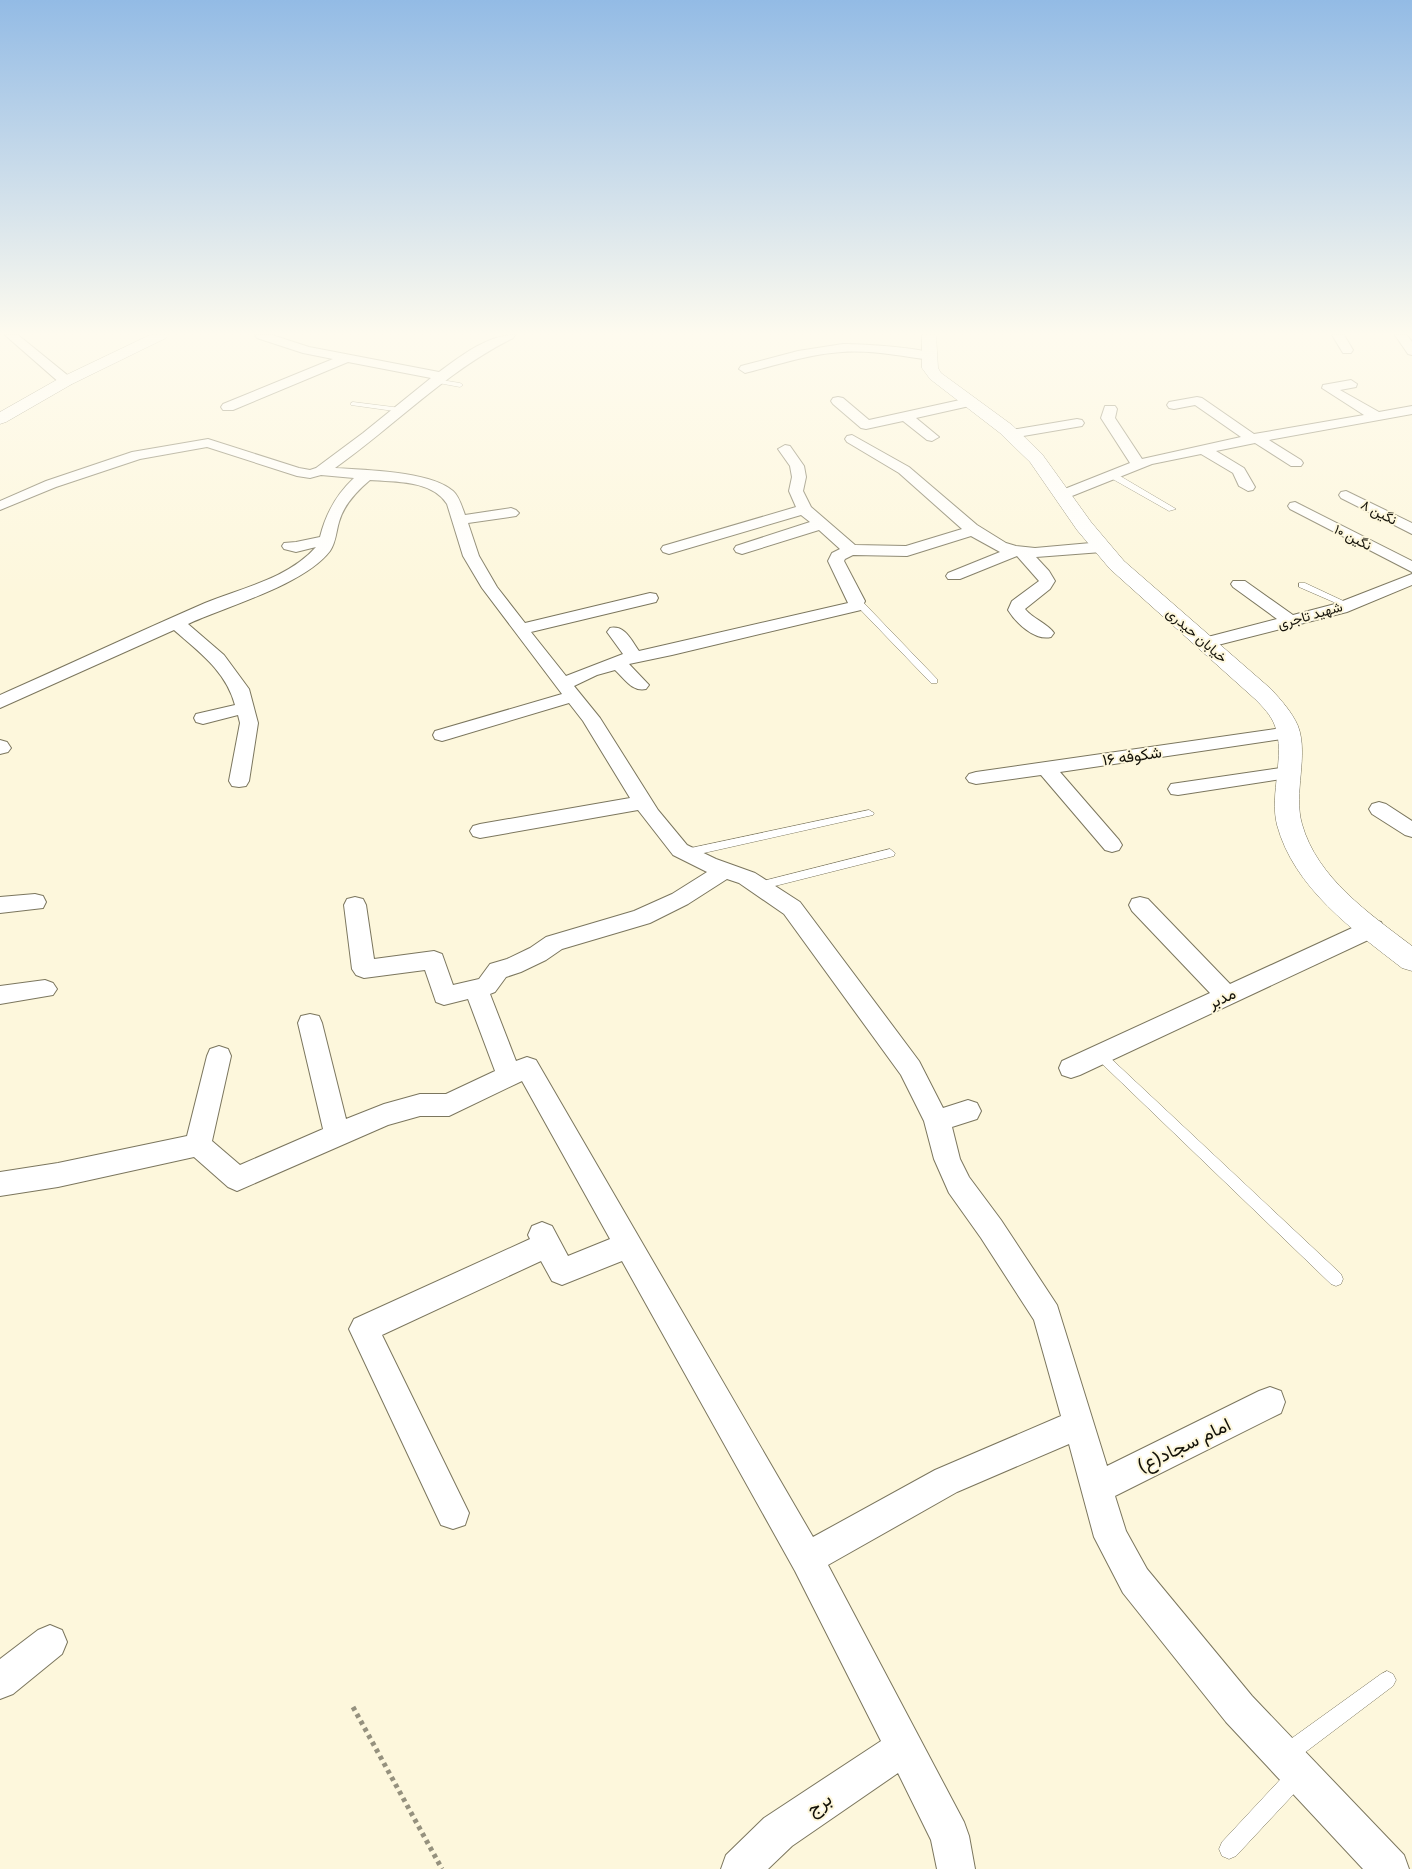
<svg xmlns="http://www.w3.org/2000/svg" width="1412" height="1869" font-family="Cabin,Vazirmatn,sans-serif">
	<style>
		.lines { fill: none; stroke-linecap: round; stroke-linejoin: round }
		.service-casing { stroke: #7b765e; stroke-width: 1 }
		.minor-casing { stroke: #7b765e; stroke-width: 2 }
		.tertiary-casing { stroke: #7b765e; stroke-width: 1 }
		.path { stroke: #95917e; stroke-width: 5; stroke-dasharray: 4 4; stroke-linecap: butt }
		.service { fill: #fff; fill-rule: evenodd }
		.minor { fill: #fff; fill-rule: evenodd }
		.tertiary { fill: #fff; fill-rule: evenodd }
		.labels { text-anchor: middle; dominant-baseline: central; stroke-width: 4; stroke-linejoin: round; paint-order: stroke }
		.far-street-label { font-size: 14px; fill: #131108; stroke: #fdf7dc }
		.street-label { font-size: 16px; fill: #131108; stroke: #fdf7dc }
		.near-street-label { font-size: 19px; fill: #131108; stroke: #fdf7dc }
	</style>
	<rect width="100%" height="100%" fill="#fdf7dc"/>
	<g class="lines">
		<g class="service-casing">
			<path id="service" d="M435 379 460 383 463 385 460 387 433 382V380Z
				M353 402 401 408 404 410 401 412 351 405V403Z
				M1109 473H1115L1176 509 1169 511 1109 477Z
				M1299 583H1305L1352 605 1348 608 1345 607 1299 587Z
				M854 599H860L937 679V683H931L854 603Z
				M869 810 874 813 873 815 686 857 681 853 686 849Z
				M890 849 895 853 894 856 759 890 754 886 759 882Z
				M1100 1050 1104 1052 1341 1274 1343 1279 1341 1284 1336 1286 1331 1284 1096 1058 1094 1055 1096 1052Z
				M1387 1671 1393 1674 1396 1680 1393 1686 1295 1760 1288 1762 1281 1760 1279 1753 1281 1746 1381 1674Z
				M1297 1767 1304 1769 1306 1776 1304 1783 1236 1856 1229 1859 1222 1856 1219 1849 1222 1842 1290 1769Z"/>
		</g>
		<g class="minor-casing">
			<path id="minor" d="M5 335H18L71 378 72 381 71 384H61Z
				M255 335H272L309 347 439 372C461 356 487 335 515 335L513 338C445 372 397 424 335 468 365 470 430 471 453 491 459 496 462 507 465 515L511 508 516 510 519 513 516 516 468 523 479 556 497 587 525 623 650 593 656 594 658 598 656 602 531 632 566 676 623 654 607 632 610 628C625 625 631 640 639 651L848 603 828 561 832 553 840 549 819 530 742 554 736 552 734 549 736 546 810 522 801 515 669 554 663 552 661 549 663 546 796 507 789 491 792 477 790 466 778 449 785 445 790 446 804 466 806 477 803 491 811 507 855 545 906 546 962 529 899 473 847 442 845 439 847 436 852 435 909 467 977 525 1006 543 1016 546 1035 548 1102 542 1108 544 1110 547 1108 550 1102 552 1036 557 1049 571 1055 581 1050 589 1025 609C1033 619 1047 623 1054 633L1051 637C1035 641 1016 623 1008 610L1012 601 1039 581 1017 556 960 579H948L946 576 948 573 1000 552 971 536 907 556 853 555 845 559 844 561 865 601 861 610 672 655 629 664 649 685 646 689C632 692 625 679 615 670L597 675 574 686 600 718 658 810 687 845 716 859 755 873 800 902 919 1061 943 1108 968 1100 977 1103 981 1111 977 1119 952 1127 960 1159 969 1177 1001 1220 1057 1305 1107 1466 1259 1391 1270 1387 1281 1391 1285 1402 1281 1413 1115 1496 1126 1531 1147 1569 1252 1696 1404 1855 1409 1869H1363L1226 1722 1123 1593 1094 1537 1069 1444 957 1492 828 1565 964 1822 969 1836 975 1869H937L931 1840 898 1773 792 1846 768 1869H721L726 1855 764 1818 881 1741 795 1571 622 1261 562 1285 552 1281 541 1261 382 1335 469 1513 465 1525 453 1529 441 1525 349 1329 354 1319 530 1239 528 1235 532 1226 542 1222 552 1226 568 1256 610 1239 522 1081 449 1116H420L388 1125 237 1191 228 1187 194 1157 58 1187 0 1196V1172L58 1163 187 1136 207 1056 210 1049 219 1046 228 1049 231 1056 212 1141 240 1165 323 1129 298 1023 301 1016 310 1014 319 1016 322 1023 346 1119 384 1104 420 1094H446L495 1071 468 999 444 1005 436 1002 425 970 364 978 356 975 352 969 344 905 347 899 355 897 363 899 366 905 374 959 434 951 442 954 453 985 479 979 490 964 507 959 530 948 546 937 634 911 672 894 707 872 673 855 638 810 480 838 473 836 470 831 473 826 480 824 630 798 583 721 569 703 449 739 442 741 435 739 433 735 435 731 562 694 482 588 463 556 447 504C432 480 395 482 370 480 357 491 344 504 339 522 336 532 336 542 330 551 304 585 227 606 188 624L224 655 249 689 258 723 249 781 246 786 239 787 232 786 229 781 240 723 238 715 203 724 196 722 194 718 196 714 235 705C226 671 199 652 174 630L0 708V695C68 665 136 633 205 603 242 588 289 578 316 547L296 552 284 549 282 546 284 543 296 542 320 537C326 513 336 495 354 478L321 475 310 478 297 476 207 447 140 459 56 487 0 510V501L46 481 132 452 208 439 299 468 310 470 316 468 363 433 431 378 348 362 233 410H223L221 407 223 404 333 359 303 353 257 338ZM727 879 739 883 784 914 901 1075 924 1121 934 1159 949 1193 981 1238 1034 1320 1061 1416 935 1470 813 1537 536 1060 527 1057 516 1061 490 994 495 992 506 977 521 972 546 960 562 949 650 923 688 904Z
				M1332 335H1344L1353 350 1351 353H1343Z
				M1395 335H1407L1412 342V355L1408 354Z
				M843 344C858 344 928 347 936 356L930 360C901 356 872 350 842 352 809 354 777 365 745 373L739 369 741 366 798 351Z
				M1351 380 1357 384 1356 387 1340 390 1379 412 1412 406V414L1269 440 1301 460 1303 463 1301 466H1291L1255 443 1216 451 1244 468 1255 487 1253 490 1248 491 1239 486 1233 473 1201 454 1152 464 1067 498H1057L1055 495 1057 492 1130 463 1101 418 1105 406H1115L1117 409 1115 418 1142 459 1241 437 1195 405 1174 409 1169 408 1167 405 1169 402 1197 397 1202 398 1254 434 1364 415 1322 388 1323 385Z
				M838 397 843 398 869 420 969 398 976 402 974 405 916 418 939 437 932 441 927 440 903 421 866 429 861 428 833 404 831 401 833 398Z
				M1077 419 1082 420 1084 423 1082 426 1011 438 1004 434 1011 430Z
				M1346 491 1412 523V534L1341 498 1339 495 1341 492Z
				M1295 502 1412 561V572L1290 509 1288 506 1290 503Z
				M1412 574V585L1347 612 1206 648 1200 647 1197 643 1200 639 1277 619 1233 587 1231 584 1233 581H1245L1293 615 1335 604Z
				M1289 727 1296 729 1298 733 1296 737 1060 772 1119 840 1122 845 1119 850 1112 852 1105 850 1041 775 976 784 969 782 966 778 969 774 976 772Z
				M0 740 7 742 11 748 8 752 0 754Z
				M1288 767 1295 769 1298 773 1295 777 1178 795 1171 794 1168 789 1171 784 1178 783Z
				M1379 802 1386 804 1412 821V837L1405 835 1372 814 1369 809 1372 804Z
				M35 894 43 896 46 902 43 908 0 913V897Z
				M1140 897 1148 899 1230 984 1365 922 1373 920 1381 922 1384 928 1381 934 1080 1075 1071 1078 1062 1075 1059 1068 1062 1061 1210 993 1132 911 1129 905 1132 899Z
				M45 980 53 983 57 989 53 995 0 1004V986Z
				M50 1625 62 1630 67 1642 62 1654 13 1694 0 1699V1659L38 1630Z"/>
		</g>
		<g class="tertiary-casing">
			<path id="tertiary" d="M150 335H168L166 338 72 384 6 422 0 424V412L60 378Z
				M922 335H936L938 368 941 373 1012 425 1042 454 1091 522 1124 561 1271 689C1281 700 1292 712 1298 726 1309 755 1293 793 1302 824 1317 878 1370 914 1412 946V971L1402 968C1353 930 1294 888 1277 825 1269 793 1286 756 1275 726 1271 715 1263 707 1255 699L1110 569 1077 530 1030 462 1000 433 930 379 922 368Z"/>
		</g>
		<path class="path" d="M353 1707 442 1869"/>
		<use href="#service" class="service"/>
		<use href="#minor" class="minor"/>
		<use href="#tertiary" class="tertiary"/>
	</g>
	<linearGradient id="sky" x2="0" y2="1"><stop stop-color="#93bbe5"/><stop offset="0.56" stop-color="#fefbef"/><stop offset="1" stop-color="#fefbef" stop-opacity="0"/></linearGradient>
	<rect width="1412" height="596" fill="url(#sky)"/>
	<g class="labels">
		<g class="far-street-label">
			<text transform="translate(1379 512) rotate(27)">نگین ۸</text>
			<text transform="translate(1353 537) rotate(27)">نگین ۱۰</text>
			<text transform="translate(1310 615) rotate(-16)">شهید تاجری</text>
			<text transform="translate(1197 635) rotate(41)">خیابان حیدری</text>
		</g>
		<g class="street-label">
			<text transform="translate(1132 756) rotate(-8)">شکوفه ۱۶</text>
			<text transform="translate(1222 998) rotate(-25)">مدبر</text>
		</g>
		<g class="near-street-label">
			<text transform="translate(1184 1445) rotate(-26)">امام سجاد(ع)</text>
			<text transform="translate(819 1804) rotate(-34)">برج</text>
		</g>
	</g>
</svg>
